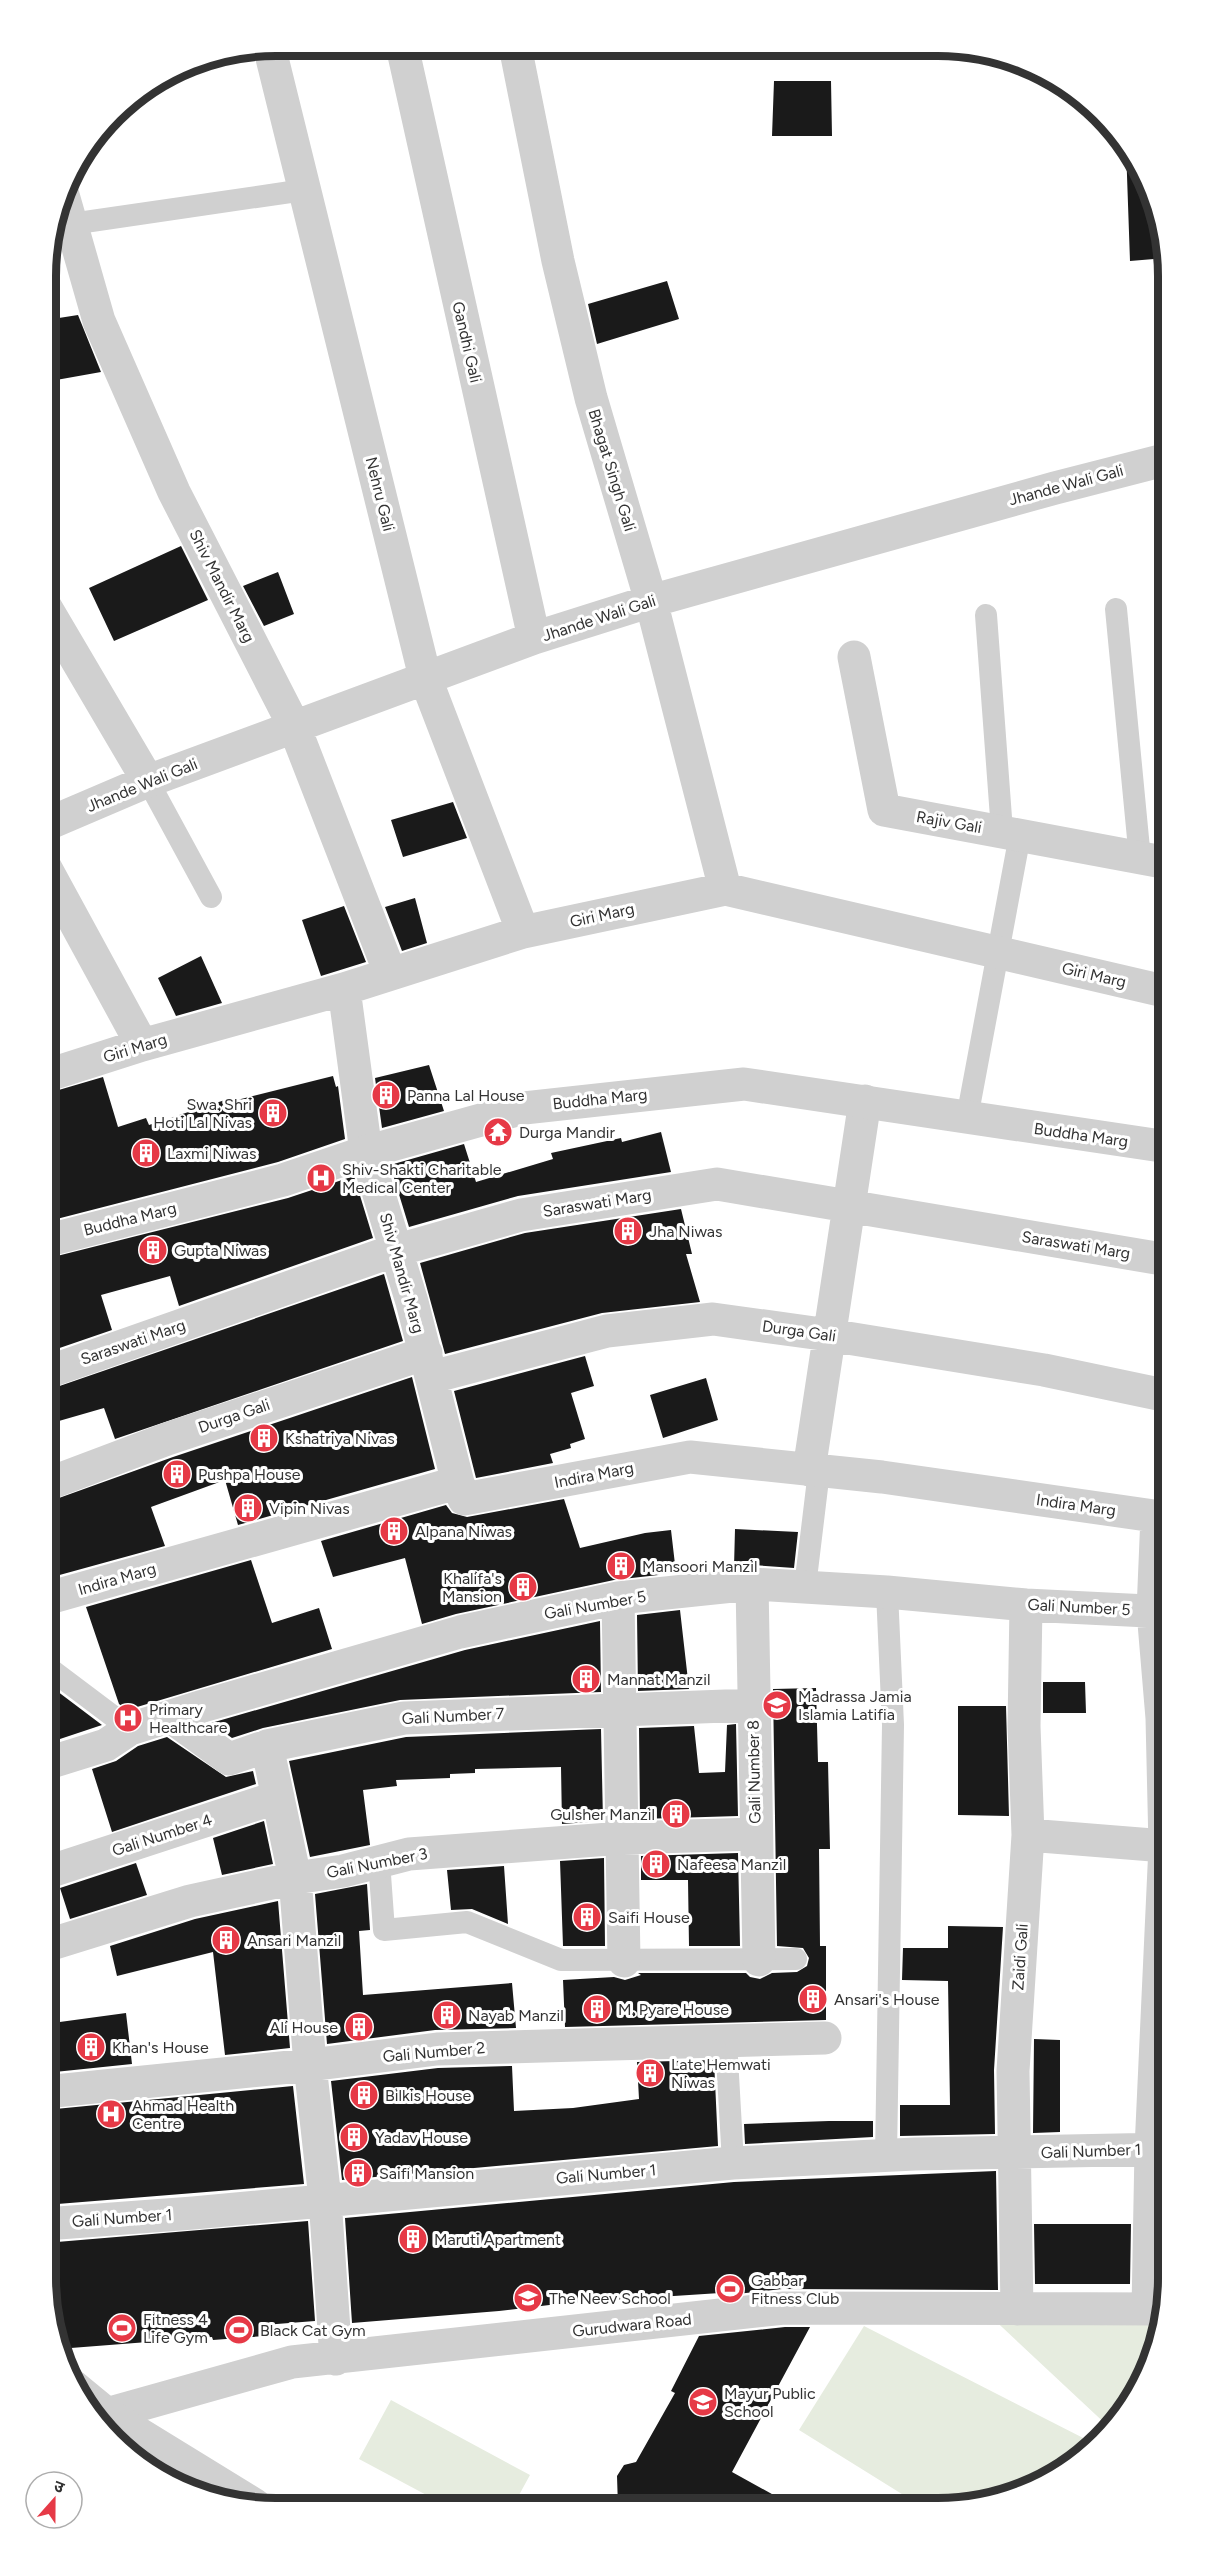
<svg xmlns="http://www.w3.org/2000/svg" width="1213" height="2554" font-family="Figtree,'Noto Sans Devanagari',sans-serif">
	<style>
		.green { fill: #e6ecdf }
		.building { fill: #1a1a1a }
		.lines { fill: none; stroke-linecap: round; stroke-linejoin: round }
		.service { stroke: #d0d0d0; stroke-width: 22 }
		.minor { stroke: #d0d0d0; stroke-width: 33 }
		.tertiary { stroke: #d0d0d0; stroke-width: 33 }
		.labels { text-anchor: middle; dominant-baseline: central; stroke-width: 6; stroke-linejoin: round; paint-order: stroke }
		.street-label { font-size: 16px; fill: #333; stroke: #fff }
		.poi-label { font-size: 16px; fill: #333; stroke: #fff; text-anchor: start }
		.rim { fill: none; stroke: #333; stroke-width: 8 }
	</style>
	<rect width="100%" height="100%" fill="#fff"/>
	<path class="green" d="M987 2313 1160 2324 1151 2366 1111 2429Z
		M864 2326 1095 2444 1065 2470 997 2501 926 2509 799 2430Z
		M391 2400 530 2475 513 2506H447L359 2459Z"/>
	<path class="building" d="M774 81H831L832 136H772Z
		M1126 147 1137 160 1160 216 1166 258 1130 261Z
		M667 281 679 319 597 344 588 304Z
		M78 315 101 372 45 382 46 320Z
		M181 546 208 600 114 641 89 588Z
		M278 572 294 614 264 626 243 586Z
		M453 802 467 838 403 857 391 820Z
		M415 898 427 943 402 951 385 907Z
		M344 906 366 962 321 976 302 920Z
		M201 956 222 1003 176 1016 158 978Z
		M429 1065 444 1111 382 1128 375 1078Z
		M333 1076 336 1087 338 1086 345 1139 278 1162 45 1222V1094L103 1077 118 1127 146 1118 149 1125 228 1099 229 1102Z
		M661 1132 671 1172 518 1196 409 1227 390 1165 464 1144 476 1182 553 1159 551 1153 621 1138 622 1142Z
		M354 1176 373 1238 179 1306 170 1276 101 1295 112 1330 45 1353V1259L288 1198Z
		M681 1209 692 1254H686L700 1302 602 1313 445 1354 420 1263 525 1233Z
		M384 1274 403 1341 115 1439 104 1408 45 1425V1391Z
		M585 1356 594 1386 571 1393 585 1439 570 1444 571 1448 550 1454 553 1463 476 1478 454 1391Z
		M412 1377 435 1469 238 1525 225 1480 151 1507 165 1546 45 1579V1503L173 1457Z
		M706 1378 718 1420 663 1438 650 1395Z
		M564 1499 580 1548 645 1533 671 1530 676 1573 614 1580 456 1614 422 1624 405 1558 333 1577 321 1541 446 1505 452 1513 467 1517Z
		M735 1529 798 1532 794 1568 753 1565 734 1567Z
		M251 1560 272 1623 319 1608 332 1649 127 1710 119 1704 86 1607Z
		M680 1610 689 1689 638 1691 637 1615Z
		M600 1621 601 1692 400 1700 263 1728 232 1738 211 1723 465 1650Z
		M45 1682 102 1725 45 1744Z
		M1043 1682H1085L1086 1713H1043Z
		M816 1688 818 1762H828L830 1849H819L820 1946H826V2020L565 2027 563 1980 614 1977 625 1980 641 1975 638 1973H746L750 1977 760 1979 772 1973 797 1972 807 1966 809 1958 803 1948 777 1946 773 1689Z
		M958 1706H1006L1009 1816 958 1815Z
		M736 1724 738 1816 640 1819 639 1728 694 1726 699 1773 725 1772 727 1725Z
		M601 1729 603 1821 562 1824 561 1767 475 1769V1773L450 1774V1778L396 1780 397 1786 363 1790 370 1845 310 1857 289 1761 406 1737Z
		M167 1737 226 1777 253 1771 256 1784 112 1832 92 1769 116 1761 138 1746Z
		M264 1821 273 1864 222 1875 213 1838Z
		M738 1853 740 1946H689L688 1880H641V1856Z
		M604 1858 605 1946H563L560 1861Z
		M136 1863 147 1895 70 1919 60 1888Z
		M504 1866 508 1924 472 1909 451 1910 447 1870Z
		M367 1884 370 1930 359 1931 363 1995 512 1983 516 2028 435 2030 327 2044 315 1894Z
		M278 1901 290 2048 225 2055 213 1952 117 1976 110 1946 195 1919Z
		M948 1926 1003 1927 994 2070 995 2134 900 2136V2105H950L948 1981 902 1980 903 1948H948Z
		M126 2013 132 2064 45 2073V2024Z
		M1034 2039 1060 2040V2132L1033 2133Z
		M714 2060 718 2146 342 2180 331 2081 438 2068 512 2066 514 2111 573 2108 639 2099 637 2062Z
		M293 2086 304 2184 45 2205V2110Z
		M829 2121H873V2137L745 2144 744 2124Z
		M996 2171 998 2290 782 2289 719 2296 720 2293 566 2303 499 2311 352 2323 345 2218 734 2182Z
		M308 2221 315 2321 264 2325 265 2336 213 2340 212 2337 58 2349 53 2338 45 2278V2243Z
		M1034 2224H1131L1130 2284H1035Z
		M785 2327H810L732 2472 797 2508 618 2507 617 2476 624 2465 636 2462 675 2393 671 2391 699 2336Z"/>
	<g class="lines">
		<path class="service" d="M71 224 304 190
			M1116 609 1140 859
			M986 615 1002 831
			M148 781 211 897
			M967 1118 1020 835
			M805 1587 819 1471
			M45 1665 130 1729
			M379 1861 384 1930 467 1922 561 1960 796 1959
			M726 2040 733 2163
			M886 2157 893 1725 887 1592"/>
		<path class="minor" d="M269 46 425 677 523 932
			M402 46 534 638
			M515 46 558 261 591 398 651 601 725 889
			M63 195 99 321 174 492 294 726 390 973
			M45 606 148 781
			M854 657 884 810 1168 863
			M45 825 148 781 534 638 651 601 1055 488 1168 459
			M45 867 142 1045
			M344 989 366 1152 412 1302 458 1483
			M45 1076 142 1045 344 989 523 932 725 889 1168 992
			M45 1373 387 1253 521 1215 717 1184 1168 1260
			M432 1377 607 1331 713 1319 829 1335 1044 1370 1168 1396
			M809 1470 865 1101
			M45 1485 167 1439 426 1353
			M752 1584 759 1960
			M618 1598 624 1961
			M45 1599 449 1485 458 1483 464 1499 690 1457 882 1477 1168 1518
			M171 1717 229 1759 267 1746 404 1718 753 1705
			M267 1746 295 1878 310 2065 325 2199 336 2359
			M45 1764 106 1745 130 1729 203 1706 460 1632 618 1598 752 1584 887 1592 1026 1605 1168 1612
			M1028 1835 1165 1846
			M45 1873 278 1797
			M45 1946 190 1901 295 1878 343 1871 409 1854 623 1838 755 1834
			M45 2092 310 2065 437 2049 825 2038
			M45 2224 193 2213 733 2163 915 2154 1168 2149
			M1017 2309 1013 2071 1028 1835 1024 1726 1026 1605
			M1148 2309 1151 2149 1165 1846 1162 1718 1153 1611 1157 1516
			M107 2414 292 2362 784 2308 1164 2309"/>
		<path class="tertiary" d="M45 1241 283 1180 366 1152 524 1108 744 1084 1168 1147
			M73 2386 107 2414 255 2505"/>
	</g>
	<defs>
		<g id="building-disc" transform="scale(1.5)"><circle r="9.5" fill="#e63946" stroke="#fff"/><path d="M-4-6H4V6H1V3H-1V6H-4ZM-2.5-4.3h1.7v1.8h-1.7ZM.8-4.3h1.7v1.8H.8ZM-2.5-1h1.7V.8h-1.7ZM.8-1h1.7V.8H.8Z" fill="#fff"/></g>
		<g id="temple-disc" transform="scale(1.5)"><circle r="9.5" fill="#e63946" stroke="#fff"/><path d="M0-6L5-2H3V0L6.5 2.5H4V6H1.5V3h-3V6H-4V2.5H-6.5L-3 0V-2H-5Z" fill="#fff"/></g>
		<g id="hospital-disc" transform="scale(1.5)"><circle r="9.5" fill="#e63946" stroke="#fff"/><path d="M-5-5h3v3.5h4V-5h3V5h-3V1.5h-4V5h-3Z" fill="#fff"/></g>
		<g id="school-disc" transform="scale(1.5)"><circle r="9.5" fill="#e63946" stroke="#fff"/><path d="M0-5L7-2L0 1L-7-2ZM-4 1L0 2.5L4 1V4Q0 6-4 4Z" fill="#fff"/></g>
		<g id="stadium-disc" transform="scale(1.5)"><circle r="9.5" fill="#e63946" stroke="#fff"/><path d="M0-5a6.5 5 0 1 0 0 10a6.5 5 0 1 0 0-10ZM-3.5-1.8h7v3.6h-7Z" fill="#fff"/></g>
	</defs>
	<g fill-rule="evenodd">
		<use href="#building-disc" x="386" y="1095"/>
		<use href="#building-disc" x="273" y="1113"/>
		<use href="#temple-disc" x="498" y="1132"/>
		<use href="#building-disc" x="146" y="1153"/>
		<use href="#hospital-disc" x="321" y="1178"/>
		<use href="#building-disc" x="628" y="1231"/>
		<use href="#building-disc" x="153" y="1250"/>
		<use href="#building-disc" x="264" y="1438"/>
		<use href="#building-disc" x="177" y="1474"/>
		<use href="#building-disc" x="248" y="1508"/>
		<use href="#building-disc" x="394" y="1531"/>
		<use href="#building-disc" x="621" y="1566"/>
		<use href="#building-disc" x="523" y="1587"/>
		<use href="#building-disc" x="586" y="1679"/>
		<use href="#school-disc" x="777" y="1705"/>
		<use href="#hospital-disc" x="128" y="1718"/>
		<use href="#building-disc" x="676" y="1814"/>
		<use href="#building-disc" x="656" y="1864"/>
		<use href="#building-disc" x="587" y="1917"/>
		<use href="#building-disc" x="226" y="1940"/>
		<use href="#building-disc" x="813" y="1999"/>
		<use href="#building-disc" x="597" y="2009"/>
		<use href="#building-disc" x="447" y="2015"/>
		<use href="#building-disc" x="359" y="2027"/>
		<use href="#building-disc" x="91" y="2047"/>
		<use href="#building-disc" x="650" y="2073"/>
		<use href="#building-disc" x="364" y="2095"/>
		<use href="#hospital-disc" x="111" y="2114"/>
		<use href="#building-disc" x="354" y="2137"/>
		<use href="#building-disc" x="358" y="2173"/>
		<use href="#building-disc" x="413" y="2239"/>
		<use href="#stadium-disc" x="730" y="2289"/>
		<use href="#school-disc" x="528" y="2298"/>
		<use href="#stadium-disc" x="122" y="2328"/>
		<use href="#stadium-disc" x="239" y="2330"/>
		<use href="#school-disc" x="703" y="2402"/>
	</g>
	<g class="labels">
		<g class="street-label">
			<text transform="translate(467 342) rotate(77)">Gandhi Gali</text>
			<text transform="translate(612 470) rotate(73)">Bhagat Singh Gali</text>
			<text transform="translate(1066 485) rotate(-15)">Jhande Wali Gali</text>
			<text transform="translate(380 494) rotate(76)">Nehru Gali</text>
			<text transform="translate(222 586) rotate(63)">Shiv Mandir Marg</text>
			<text transform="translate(599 618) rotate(-18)">Jhande Wali Gali</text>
			<text transform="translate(142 785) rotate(-22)">Jhande Wali Gali</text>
			<text transform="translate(949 822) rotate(10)">Rajiv Gali</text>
			<text transform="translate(602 915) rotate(-12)">Giri Marg</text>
			<text transform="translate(1094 975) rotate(13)">Giri Marg</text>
			<text transform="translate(135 1048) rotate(-17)">Giri Marg</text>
			<text transform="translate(600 1099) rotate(-6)">Buddha Marg</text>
			<text transform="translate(1081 1135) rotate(8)">Buddha Marg</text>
			<text transform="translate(597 1203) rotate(-9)">Saraswati Marg</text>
			<text transform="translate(130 1219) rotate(-14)">Buddha Marg</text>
			<text transform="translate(1076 1245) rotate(9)">Saraswati Marg</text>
			<text transform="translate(402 1273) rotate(74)">Shiv Mandir Marg</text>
			<text transform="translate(799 1331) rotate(8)">Durga Gali</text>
			<text transform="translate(133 1342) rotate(-19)">Saraswati Marg</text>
			<text transform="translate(234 1416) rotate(-19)">Durga Gali</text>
			<text transform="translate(594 1475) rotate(-11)">Indira Marg</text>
			<text transform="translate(1076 1505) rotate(8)">Indira Marg</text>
			<text transform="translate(117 1579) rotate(-16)">Indira Marg</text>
			<text transform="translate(595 1605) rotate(-10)">Gali Number 5</text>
			<text transform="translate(1079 1607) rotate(3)">Gali Number 5</text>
			<text transform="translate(453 1716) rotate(-3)">Gali Number 7</text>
			<text transform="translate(754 1772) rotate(-91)">Gali Number 8</text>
			<text transform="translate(162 1835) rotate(-18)">Gali Number 4</text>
			<text transform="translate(377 1863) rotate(-11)">Gali Number 3</text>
			<text transform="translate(1020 1957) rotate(-86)">Zaidi Gali</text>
			<text transform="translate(434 2052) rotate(-5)">Gali Number 2</text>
			<text transform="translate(1091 2151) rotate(-2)">Gali Number 1</text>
			<text transform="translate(606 2174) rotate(-5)">Gali Number 1</text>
			<text transform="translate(122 2218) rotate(-4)">Gali Number 1</text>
			<text transform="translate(632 2325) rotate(-6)">Gurudwara Road</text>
		</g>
		<g class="poi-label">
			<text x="407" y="1095">Panna Lal House</text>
			<text x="252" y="1104" text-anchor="end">Swa. Shri<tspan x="252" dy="18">Hoti Lal Nivas</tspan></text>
			<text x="519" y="1132">Durga Mandir</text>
			<text x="167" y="1153">Laxmi Niwas</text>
			<text x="342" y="1169">Shiv-Shakti Charitable<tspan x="342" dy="18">Medical Center</tspan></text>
			<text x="649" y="1231">Jha Niwas</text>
			<text x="174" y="1250">Gupta Niwas</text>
			<text x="285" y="1438">Kshatriya Nivas</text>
			<text x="198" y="1474">Pushpa House</text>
			<text x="269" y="1508">Vipin Nivas</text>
			<text x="415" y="1531">Alpana Niwas</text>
			<text x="642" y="1566">Mansoori Manzil</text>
			<text x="502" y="1578" text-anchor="end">Khalifa's<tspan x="502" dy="18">Mansion</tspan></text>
			<text x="607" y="1679">Mannat Manzil</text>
			<text x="798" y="1696">Madrassa Jamia<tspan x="798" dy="18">Islamia Latifia</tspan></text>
			<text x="149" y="1709">Primary<tspan x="149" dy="18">Healthcare</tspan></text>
			<text x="655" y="1814" text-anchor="end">Gulsher Manzil</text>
			<text x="677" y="1864">Nafeesa Manzil</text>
			<text x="608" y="1917">Saifi House</text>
			<text x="247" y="1940">Ansari Manzil</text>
			<text x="834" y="1999">Ansari's House</text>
			<text x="618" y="2009">M. Pyare House</text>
			<text x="468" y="2015">Nayab Manzil</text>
			<text x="338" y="2027" text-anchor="end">Ali House</text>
			<text x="112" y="2047">Khan's House</text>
			<text x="671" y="2064">Late Hemwati<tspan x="671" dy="18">Niwas</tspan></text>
			<text x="385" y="2095">Bilkis House</text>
			<text x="132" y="2105">Ahmad Health<tspan x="132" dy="18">Centre</tspan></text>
			<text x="375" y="2137">Yadav House</text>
			<text x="379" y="2173">Saifi Mansion</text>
			<text x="434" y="2239">Maruti Apartment</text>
			<text x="751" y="2280">Gabbar<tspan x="751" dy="18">Fitness Club</tspan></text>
			<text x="549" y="2298">The Neev School</text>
			<text x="143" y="2319">Fitness 4<tspan x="143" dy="18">Life Gym</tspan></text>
			<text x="260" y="2330">Black Cat Gym</text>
			<text x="724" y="2393">Mayur Public<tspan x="724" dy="18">School</tspan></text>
		</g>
	</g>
	<path d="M0 0H1213V2554H0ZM276 56H938A220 220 0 0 1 1158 276V2278A220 220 0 0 1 938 2498H276A220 220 0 0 1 56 2278V276A220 220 0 0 1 276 56Z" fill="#fff" fill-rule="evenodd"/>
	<path class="rim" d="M276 56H938A220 220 0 0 1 1158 276V2278A220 220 0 0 1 938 2498H276A220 220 0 0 1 56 2278V276A220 220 0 0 1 276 56Z"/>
	<g transform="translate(54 2500) rotate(21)"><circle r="28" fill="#ffffff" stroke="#adadad" stroke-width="1.5"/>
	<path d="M0-4.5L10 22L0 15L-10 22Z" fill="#e63946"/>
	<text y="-9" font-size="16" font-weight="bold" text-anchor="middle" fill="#333333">उ</text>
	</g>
</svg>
